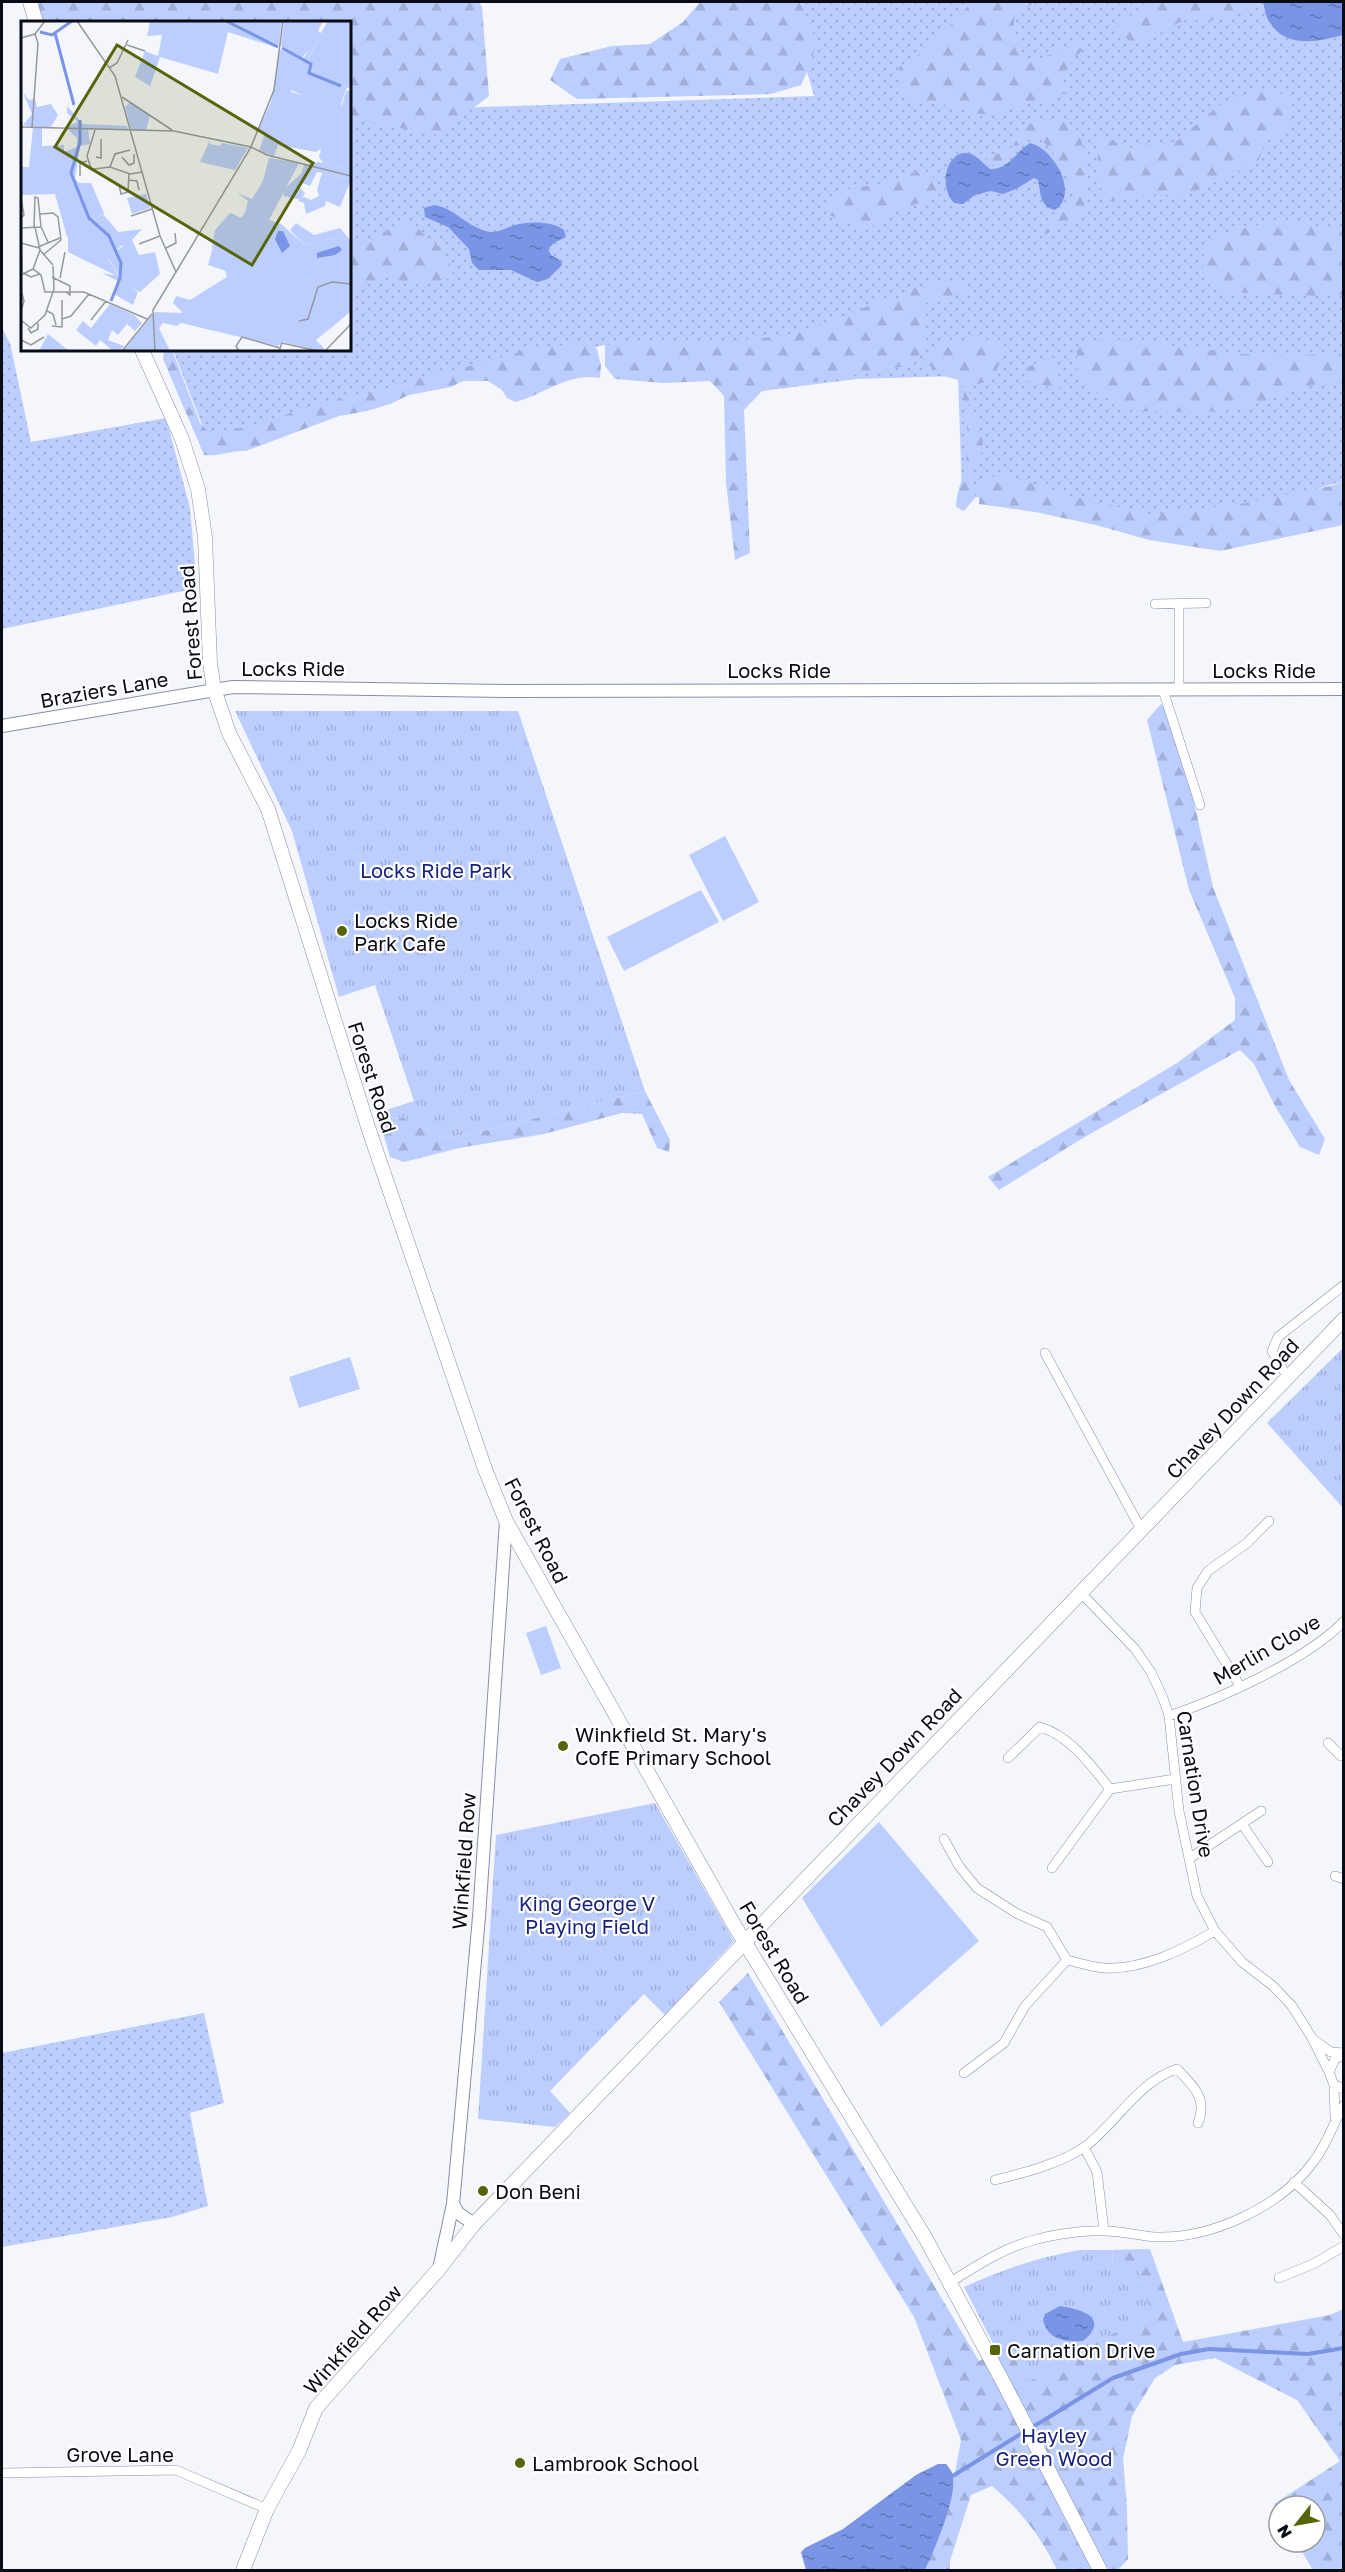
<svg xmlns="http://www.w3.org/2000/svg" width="1345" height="2572" font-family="'Golos Text',sans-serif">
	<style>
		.grass { fill: url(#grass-dots) }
		.forest { fill: url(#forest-firs) }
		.park { fill: url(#park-tufts) }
		.garden { fill: #bcceff }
		.water { fill: url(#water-ripples) }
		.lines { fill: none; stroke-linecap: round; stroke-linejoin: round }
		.stream { stroke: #7a94e6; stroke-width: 4 }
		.minor-casing { stroke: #878fa5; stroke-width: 10 }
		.tertiary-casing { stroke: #878fa5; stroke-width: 14 }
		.secondary-casing { stroke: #878fa5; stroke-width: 15 }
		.minor { stroke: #fff; stroke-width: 9 }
		.tertiary { stroke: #fff; stroke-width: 12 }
		.secondary { stroke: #fff; stroke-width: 14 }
		.poi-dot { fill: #56650a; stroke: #fff; stroke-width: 2 }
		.labels { text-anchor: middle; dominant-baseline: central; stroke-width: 4.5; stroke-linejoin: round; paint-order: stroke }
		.street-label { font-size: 20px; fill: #090c14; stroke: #fff }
		.park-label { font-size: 20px; fill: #182381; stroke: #fff }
		.poi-label { font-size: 20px; fill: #090c14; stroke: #fff; text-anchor: start }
		.inset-river { fill: none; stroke: #7a94e6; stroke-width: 3 }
		.inset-road { fill: none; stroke: #96989f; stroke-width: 1.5 }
		.view { fill: #56650a; fill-opacity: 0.15; stroke: #56650a; stroke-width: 3 }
		.inset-edge { fill: none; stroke: #090c14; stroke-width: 3 }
	</style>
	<defs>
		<pattern id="grass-dots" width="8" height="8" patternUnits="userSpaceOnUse" patternTransform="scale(1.5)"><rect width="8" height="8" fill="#bcceff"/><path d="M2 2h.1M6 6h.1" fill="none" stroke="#a0b0da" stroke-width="1.8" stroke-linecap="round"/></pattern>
		<pattern id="forest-firs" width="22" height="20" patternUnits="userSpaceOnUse" patternTransform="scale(1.5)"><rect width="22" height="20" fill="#bcceff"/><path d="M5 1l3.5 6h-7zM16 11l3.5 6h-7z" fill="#a0b0da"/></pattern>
		<pattern id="park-tufts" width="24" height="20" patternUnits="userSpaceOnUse" patternTransform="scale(1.5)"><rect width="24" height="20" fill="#bcceff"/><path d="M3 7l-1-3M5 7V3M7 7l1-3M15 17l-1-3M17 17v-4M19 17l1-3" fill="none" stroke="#a0b0da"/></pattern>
		<pattern id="water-ripples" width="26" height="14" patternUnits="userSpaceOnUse" patternTransform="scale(1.5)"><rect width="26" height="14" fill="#7a94e6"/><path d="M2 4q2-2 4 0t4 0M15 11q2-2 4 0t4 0" fill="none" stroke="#6277b9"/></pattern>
	</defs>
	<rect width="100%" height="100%" fill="#f4f6fb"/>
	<path class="grass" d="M787 2H1343V481L1191 528 962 495 958 376 857 379 762 391 711 381 605 345 427 383 209 443 173 350H350V115L452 108 814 96Z
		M2 328 10 343 31 442 166 418 190 508 197 588 2 629Z
		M204 2013 224 2103 190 2113 208 2206 172 2217 2 2247V2053Z"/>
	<path class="forest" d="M30 2H479L482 7 489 96 438 135 350 119V22H42Z
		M700 2H799C820 37 819 49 801 85L771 94 577 99 550 80 560 59 612 46 650 44 683 22Z
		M1034 2 1014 19C1013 37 1016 48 1029 61 1050 58 1067 43 1089 39L1088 46 1075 57 1062 78 1065 93C1048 103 1039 100 1021 105 1007 108 995 115 981 114 969 113 960 107 949 105 935 103 916 107 906 94 900 87 900 75 899 67L930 47 971 3Z
		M1152 2H1257L1241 13 1199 23 1195 18C1172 20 1153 45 1130 42L1118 28 1121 22Z
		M1265 89 1278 91 1290 100C1292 124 1286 132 1265 142L1258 162 1185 196 1152 194 1111 201 1102 195 1096 141 1108 139 1130 148 1177 141 1218 106Z
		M1054 119C1089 121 1087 170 1085 196 1084 205 1085 211 1081 219H1075L1044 235C1051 219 1066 211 1073 195 1068 172 1056 152 1038 137H1029L999 166 992 165 985 157 1005 152 1013 146 1022 130 1034 121Z
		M921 171 932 173 939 197 893 211 874 225 862 229 827 214 833 192 895 181 907 174Z
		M1278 219 1343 231V295L1315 296 1220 292 1202 271 1205 243 1224 234Z
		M403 223H414L423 234 444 250 454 277C430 284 411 286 386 276L350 289V248Z
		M936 281 964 282 968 285 966 291C961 294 921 305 915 305L923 309 927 343 912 365 762 391 744 410 750 553 735 560 726 482 724 396 710 381 663 383 615 379 605 366V345L645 340 710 343 783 336 844 317 877 302 898 298 911 303 905 295 912 286 924 288Z
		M974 337 983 338 1004 346C1003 359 995 367 996 378 987 384 975 381 969 391V405L983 441 982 451 973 471 975 498 964 511 956 507C956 491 964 478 966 462 970 435 965 408 962 381L944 376 924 362V356L940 343 951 340C961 346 965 345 974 337Z
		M1106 338 1263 356 1343 354V383L1322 382 1240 409 1206 412 1134 411 1092 391 1077 373V347Z
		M572 344H591L597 349 601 366 600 378C569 372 544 394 516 402L507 398 502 390 488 381H463L451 387 409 395 390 404 367 411 339 416 246 451C230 450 218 457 204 455L163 359 164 350H172L200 423 209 432 243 428 323 403 374 392 430 375 449 372 523 351Z
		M1052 355 1061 384 1059 388H1053L1028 381 1024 371 1028 367Z
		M1005 475 1074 497 1151 514 1241 504 1331 486 1343 481V525L1220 551 1149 540 1096 525 1035 512 979 504 980 479Z
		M1161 704 1175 718 1213 887 1289 1080 1325 1139 1319 1155 1300 1147 1275 1106 1254 1064 1240 1050 1088 1135 999 1190 988 1177 1177 1063 1235 1020V998L1189 890 1147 720Z
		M645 1091 670 1140 669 1152 657 1148 642 1114 622 1113 544 1134 459 1148 404 1162 390 1157 380 1122 402 1117 442 1138 474 1133Z
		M748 1973 979 2361 1007 2345 1028 2381 1113 2265 1112 2250 1150 2249 1183 2342 1330 2315 1343 2309V2570H1313L1296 2542H1315V2506H1279V2514L1274 2504 1340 2461 1297 2400 1215 2358 1175 2365 1155 2378 1132 2416 1123 2459 1127 2508 1128 2559 1118 2570H1057C1040 2535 1022 2512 992 2486L971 2495 950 2561V2570H925L948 2510 961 2440 914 2317 719 2002Z"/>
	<path class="park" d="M235 711H518L645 1091 474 1133 442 1138 402 1117 380 1122 377 1113 414 1101 375 985 339 997 292 831Z
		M1343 1348V1508L1267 1423Z
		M655 1803 734 1941 665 2015 644 1994 550 2091 570 2113 555 2127 478 2119 496 1835Z
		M1080 2250H1112L1113 2265H1136L1151 2312 1028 2382 1007 2345 997 2351 964 2287C1002 2270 1038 2257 1080 2250Z"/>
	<path class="garden" d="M725 836 759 902 723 921 689 855Z
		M701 890 719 922 624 971 607 937Z
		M350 1357 360 1389 299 1408 289 1377Z
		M546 1626 561 1668 541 1675 526 1633Z
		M879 1822 979 1941 881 2027 802 1898Z"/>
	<path class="water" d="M1263 2H1342L1343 35C1318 42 1284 49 1269 21 1265 16 1265 8 1263 2Z
		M1030 143C1053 148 1080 193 1055 210 1039 206 1041 193 1038 180L1034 178 1016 189 1003 194 991 191 975 195 963 204 954 203C935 182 951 142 975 156 980 159 985 165 990 169 1010 169 1015 152 1030 143Z
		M434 205C456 208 469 230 492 232 500 232 508 227 515 225 528 221 553 221 564 230L566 237 554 243 548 249 551 255 561 261 562 265 548 279 537 282 511 270H479L472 263 469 249 448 227 425 217 424 208Z
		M1060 2306C1081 2309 1111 2318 1083 2341 1065 2342 1048 2340 1043 2320L1045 2314Z
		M938 2464H946C948 2467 953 2472 953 2476 957 2498 934 2550 925 2570H806L801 2552 805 2548 843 2529 916 2475Z"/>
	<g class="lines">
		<path class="stream" d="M1031 2428 1113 2378 1181 2354 1209 2349 1308 2354 1344 2348
			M951 2477 1024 2432"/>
		<g class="minor-casing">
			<path id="minor" d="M1155 604 1206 603
				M1163 690 1200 805
				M1179 690V604
				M1045 1353 1142 1531
				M1287 1376 1272 1351 1278 1337 1344 1285
				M1081 1593 1135 1649 1151 1672 1163 1698 1169 1716 1179 1811 1197 1896 1215 1931 1242 1962 1273 1986 1292 2006 1312 2038 1329 2072
				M1240 1686 1195 1612 1197 1588 1208 1571 1247 1543 1269 1521
				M1169 1716C1219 1699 1307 1660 1344 1621
				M1328 1743 1341 1756 1344 1753
				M1008 1758 1040 1727C1069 1735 1092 1766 1110 1789L1052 1868
				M1110 1789 1175 1779
				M1242 1824 1268 1862
				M944 1839 959 1866 977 1888 1016 1913 1047 1927 1067 1960C1079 1963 1092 1967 1104 1968 1143 1970 1182 1950 1215 1931
				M1190 1858 1261 1811
				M1335 1876 1344 1879
				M1314 2040 1331 2052 1344 2053
				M1344 2055 1335 2059 1329 2072 1334 2085 1344 2088
				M964 2073 1004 2043 1025 2006 1067 1960
				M1334 2085 1335 2118
				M1084 2147 1097 2172 1104 2230
				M995 2180C1024 2173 1062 2163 1086 2146 1117 2122 1139 2081 1177 2069 1193 2085 1208 2099 1198 2123
				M1294 2182 1330 2215 1344 2235
				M1279 2278 1315 2263 1344 2246
				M949 2283C978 2265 1004 2247 1038 2239 1056 2234 1087 2230 1105 2231 1122 2231 1139 2236 1155 2237 1211 2239 1281 2207 1314 2161 1327 2144 1333 2124 1344 2105
				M2 2473 176 2470 267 2509"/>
		</g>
		<g class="tertiary-casing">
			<path id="tertiary" d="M2 726 233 687 505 691 1344 689
				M474 2224 458 2213 453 2204 479 1917 506 1521
				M439 2269 453 2204"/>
		</g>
		<g class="secondary-casing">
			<path id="secondary" d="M30 2 36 22
				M142 350 182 439 198 489 205 537 210 663 214 689 229 733 268 809 369 1130 485 1469 506 1521 733 1923 926 2239 1002 2380 1100 2570
				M243 2570 267 2509 299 2451 316 2408 439 2269 474 2224 1344 1319"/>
		</g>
		<use href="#minor" class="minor"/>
		<use href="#tertiary" class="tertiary"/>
		<use href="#secondary" class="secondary"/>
	</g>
	<g class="poi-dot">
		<circle cx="342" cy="931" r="6"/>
		<circle cx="563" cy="1746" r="6"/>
		<circle cx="483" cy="2191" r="6"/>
		<rect x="989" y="2344" width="12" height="12" rx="3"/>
		<circle cx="520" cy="2463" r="6"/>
	</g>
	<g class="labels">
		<g class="street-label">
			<text transform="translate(190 623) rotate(-94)">Forest Road</text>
			<text x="293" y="668">Locks Ride</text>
			<text x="779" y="670">Locks Ride</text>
			<text x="1264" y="670">Locks Ride</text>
			<text transform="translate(104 689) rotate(-10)">Braziers Lane</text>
			<text transform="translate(373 1077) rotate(72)">Forest Road</text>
			<text transform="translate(1232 1408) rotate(-47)">Chavey Down Road</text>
			<text transform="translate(537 1530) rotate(63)">Forest Road</text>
			<text transform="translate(1266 1649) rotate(-30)">Merlin Clove</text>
			<text transform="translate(894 1757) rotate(-46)">Chavey Down Road</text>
			<text transform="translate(1196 1784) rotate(81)">Carnation Drive</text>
			<text transform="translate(463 1861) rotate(-86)">Winkfield Row</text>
			<text transform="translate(775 1952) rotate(59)">Forest Road</text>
			<text transform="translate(352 2339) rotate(-49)">Winkfield Row</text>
			<text x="120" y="2454">Grove Lane</text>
		</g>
		<g class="park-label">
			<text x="436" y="870">Locks Ride Park</text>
			<text x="587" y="1903">King George V<tspan x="587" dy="23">Playing Field</tspan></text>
			<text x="1054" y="2435">Hayley<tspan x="1054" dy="23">Green Wood</tspan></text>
		</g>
		<g class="poi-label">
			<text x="354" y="920">Locks Ride<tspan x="354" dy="23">Park Cafe</tspan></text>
			<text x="575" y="1734">Winkfield St. Mary's<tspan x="575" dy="23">CofE Primary School</tspan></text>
			<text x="495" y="2191">Don Beni</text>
			<text x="1007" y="2350">Carnation Drive</text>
			<text x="532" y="2463">Lambrook School</text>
		</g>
	</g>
	<g transform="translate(21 21)">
		<rect width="330" height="330" fill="#f4f6fb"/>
		<path d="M129 0H202L257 27 207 11 197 53 139 36 129 65 114 56 124 30 137 35 141 14 126 15ZM206 0H261L258 24 248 23ZM263 0H302L297 10 300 12 307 0H330V52L302 48 298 54 292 52 287 39 299 14 281 37 260 25ZM259 29 274 33 270 71 316 85 321 84 325 70 330 69V147L302 142 298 136 300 128 295 131 257 124 253 135 238 130 244 112 237 109 250 81ZM249 137 278 142 248 199 260 203 284 224 316 216 330 220V272L310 299V306L295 319 303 327 301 330 194 303 208 251 187 244 197 208 210 192 220 197 238 172ZM301 152 330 158 319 186 305 180 304 185 285 193 283 182 277 180 283 176 290 179 298 175 296 169ZM82 193 102 223 87 237 98 256 47 231V215ZM99 260 117 271 112 284 93 273Z" fill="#bcceff"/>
		<path d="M296 13 299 14 287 38 292 52 298 54 302 48 322 49 330 52V65L325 68 319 86 288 77 267 125 264 124 284 76 269 68 274 32 283 37ZM2 72 8 79 14 78 16 86 30 83 37 94 30 106 21 107V125L43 124V131L56 126V117L44 106 57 101 46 92V85L62 103 106 105 107 108H67L69 123 59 125 54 158 58 162H70L83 192 46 216 34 173 0 174V146H8L12 106 2 104 11 93ZM248 137 251 138 228 200 223 197 220 202 211 194 200 206 190 230 194 209 209 192 219 198 223 195 227 180 216 172 231 178 242 160ZM297 141 330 147V158L296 151 289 165 282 162 278 166 284 172 280 179 263 175 262 169 280 153 283 144ZM83 194 97 211 121 208 111 219 118 234 134 231 139 253 119 271 81 252 98 255 87 236 102 225ZM275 202 293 214 319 207 330 220 316 216 284 224 269 209ZM244 206 247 221 259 236 249 243 244 218 240 217 239 223 236 219ZM317 239 318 247 302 263 287 246 302 248ZM219 241 220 248 203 279 202 299 209 306 232 308 235 314 242 303 249 277 261 261 274 276 251 281 244 303 240 308 247 309 250 315 257 314 293 324 299 330 262 321 257 325 160 302 156 305 142 302 138 307 149 330H102L134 291 162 292 152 282 155 275 169 279 206 256 204 248 210 243ZM271 247 288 262 282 271 280 259 273 255 270 259 259 248ZM250 248V263L241 275V253ZM330 270V290L295 320 309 307V299ZM89 283 113 294 121 302 114 310 106 303 97 314 91 309 87 319 103 325 99 330H92L79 319 75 325 55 309 62 300 70 307ZM27 313 48 330H18Z" fill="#bcceff"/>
		<path d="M109 81 129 95 125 109H110L104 86ZM189 119V123L199 125 201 122 227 127 214 149 179 141ZM125 173 129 187 111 193 106 177Z" fill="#bcceff"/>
		<path d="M262 210 269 225 261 232 254 218 257 210ZM318 225 321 229 314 234 296 237V232Z" fill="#7a94e6"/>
		<path class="inset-river" d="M205 0 257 26M19 11 31 14 51 0M34 12 53 84M261 27 290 43 288 52 320 65M59 99V121L50 152 68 197 88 215 100 242 99 257 90 280"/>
		<path class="inset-road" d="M56 0 94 55 139 215 155 251 132 289 134 330M0 17 14 13 24 0M106 24 124 30M88 47 96 42 107 19M101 76 151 109M0 106 153 110 230 126 246 134 330 155M11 106 17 22 14 13M75 136 80 137V118M101 136 108 144 113 142V133M89 146 94 133 109 129M73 148 89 146 109 153 121 151M71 150 66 135 74 109M59 155V142L66 140M107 159 116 160 118 169M98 163 100 173 107 171 108 152M0 178 3 194 0 197M19 193 32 192 37 196 40 219 22 234M110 195 131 188M13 206 14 176 17 177 20 206M14 206 19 229 32 244M0 207 20 206 27 221M0 222 1 251M0 222 18 227M118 223 139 215M17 226 39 217M145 227 155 222 154 212M12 248 19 229M155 251 230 126 253 69 262 0M2 252 10 256 19 253M0 254 12 248 20 254 24 271H63L126 298M31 256 49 265V274L45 271M39 257 44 231M0 269 3 280 0 290M26 290 32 293 35 304M41 298 50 295 68 273M70 299 85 280M1 300 10 307 24 294 33 268 32 245M278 300 287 298 297 266 311 261 330 263M31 305 41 306V279M7 307 10 312 17 308V302M0 319 10 324 23 316M101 330 131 293M218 330 215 325 221 316 259 327M258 330 261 322 297 330M304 330 330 303"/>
		<path class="view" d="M96 24 292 142 231 244 34 126Z"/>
		<rect width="330" height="330" class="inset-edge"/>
	</g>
	<rect width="1345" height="2572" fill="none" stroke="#090c14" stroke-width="6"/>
	<g transform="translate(1297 2524) rotate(239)"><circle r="28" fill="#ffffff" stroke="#9d9ea1" stroke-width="1.5"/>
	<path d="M0-4.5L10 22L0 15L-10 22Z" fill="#56650a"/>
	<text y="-9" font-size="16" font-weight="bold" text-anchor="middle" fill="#090c14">N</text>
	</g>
</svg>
